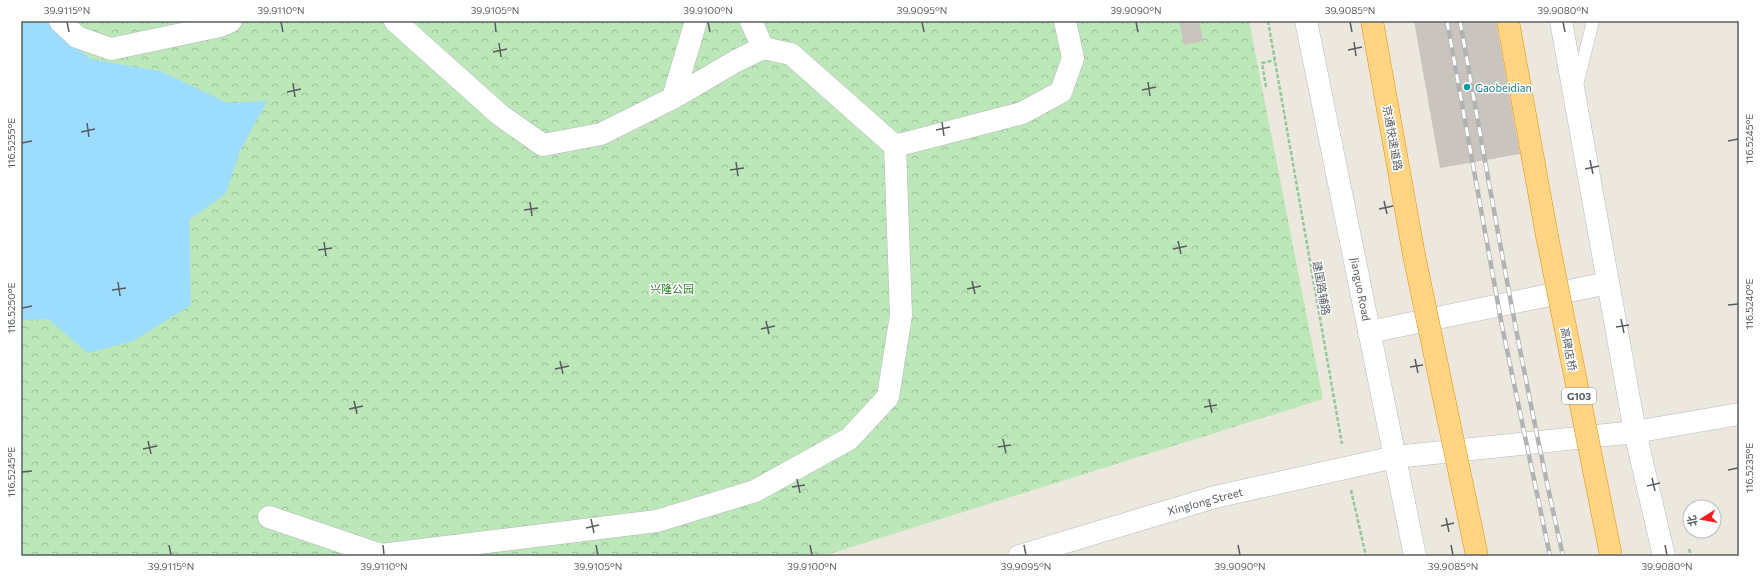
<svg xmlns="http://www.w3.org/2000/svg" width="1760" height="577" font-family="Commissioner,'Noto Sans SC',sans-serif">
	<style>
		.forest { fill: url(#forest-crowns) }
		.water { fill: #9cddff }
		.building { fill: #c9c5be }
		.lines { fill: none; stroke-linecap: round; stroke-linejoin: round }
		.service-casing { stroke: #b5b8bd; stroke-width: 13 }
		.minor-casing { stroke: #b5b8bd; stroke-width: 23 }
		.tertiary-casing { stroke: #b5b8bd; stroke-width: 23 }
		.secondary-casing { stroke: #b3b8bd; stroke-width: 23 }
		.motorway-casing { stroke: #eb8b00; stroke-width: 23 }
		.path { stroke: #91c89b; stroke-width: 2.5; stroke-dasharray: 4 2; stroke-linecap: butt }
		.service { stroke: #fff; stroke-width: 12 }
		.minor { stroke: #fff; stroke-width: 22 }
		.tertiary { stroke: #fff; stroke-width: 22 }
		.secondary { stroke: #fff; stroke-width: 22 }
		.motorway { stroke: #ffd483; stroke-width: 22 }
		.rail-casing { stroke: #b1b2b2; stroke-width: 4.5 }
		.rail { stroke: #fff; stroke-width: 3; stroke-dasharray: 9; stroke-linecap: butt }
		.motorway-bridge-casing { stroke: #eb8b00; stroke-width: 23; stroke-linecap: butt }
		.motorway-bridge { stroke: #ffd483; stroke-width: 22 }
		.ticks { fill: none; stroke: #585d61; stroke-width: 1.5 }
		.culture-dot { fill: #0f9aa8; stroke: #fff; stroke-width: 1.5 }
		.labels { text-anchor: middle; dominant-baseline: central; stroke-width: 3; stroke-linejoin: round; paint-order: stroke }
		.shield { fill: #fff; stroke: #8a8e90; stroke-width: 1 }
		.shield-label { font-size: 10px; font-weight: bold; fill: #585d61 }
		.culture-label { font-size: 11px; fill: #0d838f; stroke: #fff; text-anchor: start }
		.street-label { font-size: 11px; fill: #585d61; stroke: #fff }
		.park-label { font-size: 11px; fill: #31842d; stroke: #fff }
		.neatline { fill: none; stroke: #585d61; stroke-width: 1.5 }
		.ticks-label { font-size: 10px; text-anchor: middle; fill: #585d61 }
	</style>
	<defs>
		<pattern id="forest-crowns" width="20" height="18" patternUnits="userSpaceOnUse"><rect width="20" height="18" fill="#bce7b8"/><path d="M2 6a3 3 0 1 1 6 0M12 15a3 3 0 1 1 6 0" fill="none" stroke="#9cbe99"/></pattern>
	</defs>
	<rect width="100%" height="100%" fill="#ede8de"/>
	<path class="forest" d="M21 21H1249L1323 399 823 556H21Z"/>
	<path class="water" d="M21 21H46L90 59 160 71 228 103 267 101 240 151 226 193 189 220 191 305 133 341 88 353 48 319 21 320Z"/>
	<path class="building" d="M1179 21H1199L1203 41 1184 45Z
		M1414 21H1496L1520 154 1440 168Z"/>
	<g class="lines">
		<g class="service-casing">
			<path id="service" d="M1577 85 1593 21"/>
		</g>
		<g class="minor-casing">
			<path id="minor" d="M60 21 77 37 111 49 220 26 231 21
				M395 21 500 115 543 145 601 134 673 98 696 21
				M751 21 763 48
				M673 98 736 61 763 48 791 54 895 146 1022 113 1061 92 1073 58 1065 21
				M269 517 381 555 657 521 755 491 849 439 888 397 901 315 895 146
				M1019 556 1215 497 1395 457"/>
		</g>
		<g class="tertiary-casing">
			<path id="tertiary" d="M1369 332 1608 283
				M1395 457 1635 432 1739 414"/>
		</g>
		<g class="secondary-casing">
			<path id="secondary" d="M1306 21 1415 556
				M1561 21 1635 432 1664 556"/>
		</g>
		<g class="motorway-casing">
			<path id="motorway" d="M1372 21 1414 255
				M1508 21 1547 236"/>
		</g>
		<path class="path" d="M1268 21 1342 444
			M1266 87 1262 63 1275 60
			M1351 490 1366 556
			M1689 549 1691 556"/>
		<use href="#service" class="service"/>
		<use href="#minor" class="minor"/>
		<use href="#tertiary" class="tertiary"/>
		<use href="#secondary" class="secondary"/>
		<use href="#motorway" class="motorway"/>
		<g class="rail-casing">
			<path id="rail" d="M1447 21 1502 326 1550 556
				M1460 21C1492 200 1523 379 1563 556"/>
		</g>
		<use href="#rail" class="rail"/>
		<g class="motorway-bridge-casing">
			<path id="motorway-bridge" d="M1547 236 1611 556
				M1414 255 1477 556"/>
		</g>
		<use href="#motorway-bridge" class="motorway-bridge"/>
	</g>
	<path class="ticks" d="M67 22 69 32M281 22 283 32M495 22 496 32M708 22 710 32M922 22 924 32M1136 22 1138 32M1350 22 1352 32M1563 22 1565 32M1354 42 1356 56M499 43 501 57M1348 50 1362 47M493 52 507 49M1148 82 1150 96M293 83 295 97M1142 90 1156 87M287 92 301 89M942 122 944 136M87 123 89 137M936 130 950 127M81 132 95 129M1728 141 1738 139M22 143 32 141M1590 160 1593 174M736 162 738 176M1585 169 1599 166M730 170 744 168M1384 201 1387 214M530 202 532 216M1379 209 1393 206M524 210 538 208M1178 241 1181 254M324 242 326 256M1173 249 1187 246M318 250 332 248M972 281 975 294M118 282 120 296M967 289 981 286M112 290 126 288M1728 305 1738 304M22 308 32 306M1621 319 1624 333M766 321 769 334M1616 327 1629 325M761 329 775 326M1415 359 1418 373M560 361 563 374M1410 367 1423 365M555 369 569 366M1209 399 1212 413M354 401 357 414M1204 407 1217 405M349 409 363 406M1003 439 1006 453M148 441 151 454M998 447 1011 445M143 449 157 446M1728 470 1738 468M22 472 32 471M1652 478 1655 491M797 479 800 493M1647 486 1660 483M792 487 805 485M1446 518 1449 532M591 519 594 533M1441 526 1454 523M586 528 599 525M169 545 171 555M383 545 384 555M596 545 598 555M810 545 812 555M1024 545 1026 555M1238 545 1240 555M1451 545 1453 555M1665 545 1667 555"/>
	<circle class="culture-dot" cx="1467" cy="87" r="4"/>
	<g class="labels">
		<rect class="shield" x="1562" y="388" width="34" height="16" rx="3"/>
		<g class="shield-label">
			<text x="1579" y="396">G103</text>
		</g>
		<g class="culture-label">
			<text x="1475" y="87">Gaobeidian</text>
		</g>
		<g class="street-label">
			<text transform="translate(1393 138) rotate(80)">京通快速道路</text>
			<text transform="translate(1322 288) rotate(80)">建国路辅路</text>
			<text transform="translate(1361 289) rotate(79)">Jianguo Road</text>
			<text transform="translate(1569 349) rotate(79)">高碑店桥</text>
			<text transform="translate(1205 501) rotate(-15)">Xinglong Street</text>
		</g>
		<g class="park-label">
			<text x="672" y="288">兴隆公园</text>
		</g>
	</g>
	<rect width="1760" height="577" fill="none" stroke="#ffffff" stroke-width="44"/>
	<g transform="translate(1702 519) rotate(259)"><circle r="19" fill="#ffffff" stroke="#bcbec0"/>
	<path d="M0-3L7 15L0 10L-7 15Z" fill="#f61b1f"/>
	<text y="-6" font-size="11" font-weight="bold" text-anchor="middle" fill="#585d61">北</text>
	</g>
	<rect x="22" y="22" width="1716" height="533" class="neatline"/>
	<g class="ticks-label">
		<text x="67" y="14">39.9115°N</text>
		<text x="281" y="14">39.9110°N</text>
		<text x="495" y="14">39.9105°N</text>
		<text x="708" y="14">39.9100°N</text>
		<text x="922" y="14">39.9095°N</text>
		<text x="1136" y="14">39.9090°N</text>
		<text x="1350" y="14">39.9085°N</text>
		<text x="1563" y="14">39.9080°N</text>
		<text transform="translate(1749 139) rotate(-90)" y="4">116.5245°E</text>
		<text transform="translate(11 143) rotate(-90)" y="4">116.5255°E</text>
		<text transform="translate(1749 304) rotate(-90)" y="4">116.5240°E</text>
		<text transform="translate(11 308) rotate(-90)" y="4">116.5250°E</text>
		<text transform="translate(1749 468) rotate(-90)" y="4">116.5235°E</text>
		<text transform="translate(11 472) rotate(-90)" y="4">116.5245°E</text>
		<text x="171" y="570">39.9115°N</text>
		<text x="384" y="570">39.9110°N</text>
		<text x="598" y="570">39.9105°N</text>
		<text x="812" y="570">39.9100°N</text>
		<text x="1026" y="570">39.9095°N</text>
		<text x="1240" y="570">39.9090°N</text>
		<text x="1453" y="570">39.9085°N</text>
		<text x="1667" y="570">39.9080°N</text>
	</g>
</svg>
